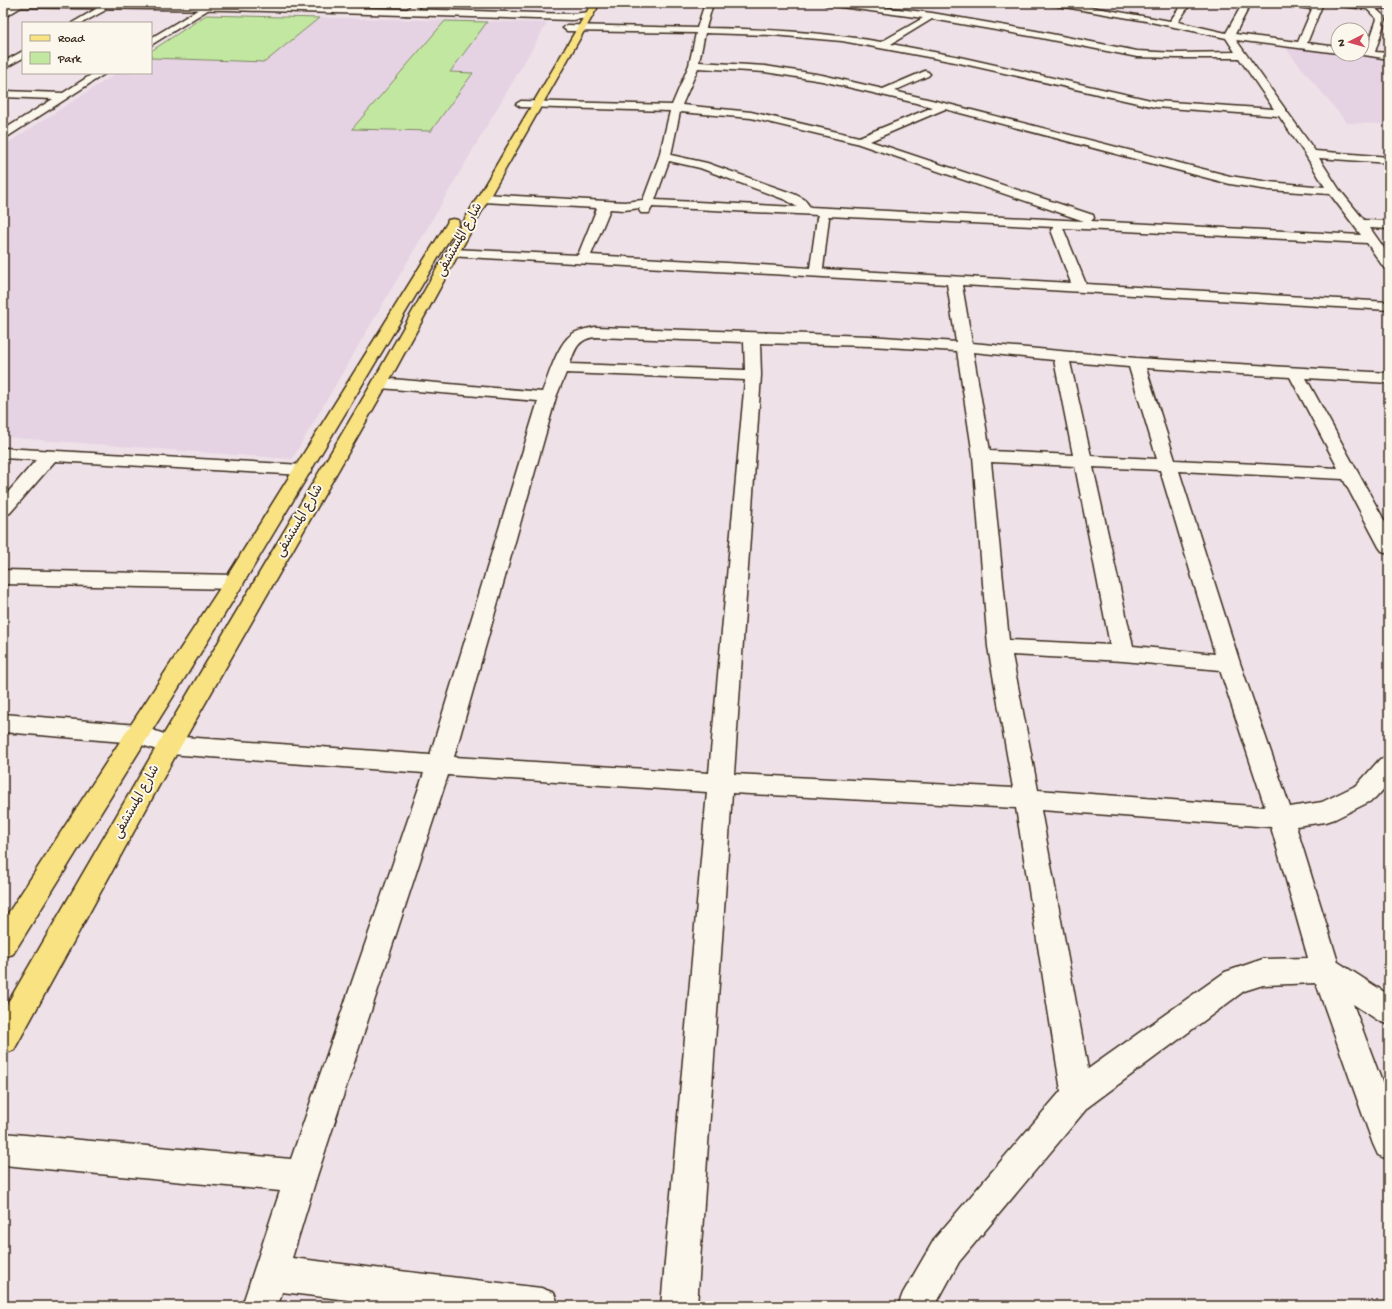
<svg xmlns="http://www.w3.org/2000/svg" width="1392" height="1309" font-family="'Gochi Hand','Playpen Sans Arabic',sans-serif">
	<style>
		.built { fill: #e5d2e3 }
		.green { fill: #c2e7a1; stroke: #7e8860 }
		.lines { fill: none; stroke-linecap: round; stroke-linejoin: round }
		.street-casing { stroke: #3b2a1e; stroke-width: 3 }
		.secondary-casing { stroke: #3b2a1e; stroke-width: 3 }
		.primary-casing { stroke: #3b2a1e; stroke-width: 3 }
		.street { fill: #fbf7ec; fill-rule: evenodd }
		.secondary { fill: #fbf7ec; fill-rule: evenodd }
		.primary { fill: #f8e281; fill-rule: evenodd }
		.labels { text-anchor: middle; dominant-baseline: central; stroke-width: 4; stroke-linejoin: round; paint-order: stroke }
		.street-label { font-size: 13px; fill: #3b2a1e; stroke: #fbf7ec }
	</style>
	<rect width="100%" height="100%" fill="#eee1e7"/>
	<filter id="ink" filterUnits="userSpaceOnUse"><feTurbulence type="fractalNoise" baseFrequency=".025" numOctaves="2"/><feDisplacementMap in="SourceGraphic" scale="8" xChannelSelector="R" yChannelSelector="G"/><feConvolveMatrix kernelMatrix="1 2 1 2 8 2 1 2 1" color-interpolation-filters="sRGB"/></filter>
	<g filter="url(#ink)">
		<path class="built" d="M206 15 547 23 292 459 3 437V146L117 73H151V51Z
			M1283 45 1338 52V54H1354L1389 58V124L1347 123Z"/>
		<path class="green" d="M206 15 319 18 265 62 151 58V51Z
			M445 21 487 22 450 72 473 73 431 131 352 129Z"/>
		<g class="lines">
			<g class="street-casing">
				<path id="street" d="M18 3H28L3 18V11Z
					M209 3H219L151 45V38Z
					M295 3H304L295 11H289L288 9Z
					M413 3H422L411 15H405L404 13Z
					M705 3H713L706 28C765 29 823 32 881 42L923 18 826 5 822 3H848L932 13 1036 31 1137 51 1177 53 1235 52 1226 38 1146 21 1053 5 1049 3H1069L1170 21 1183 3H1191L1178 22 1226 33 1243 3H1251L1235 34 1298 42 1312 9 1282 5 1278 3H1323L1307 43 1338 47V53L1236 40 1315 151 1389 157V163L1319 158 1339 189 1364 220 1389 221V229L1370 228 1389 255V269L1384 268 1367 243 1063 228 1086 284 1389 302V310L962 285 972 343 1136 358 1389 373V383L1306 378 1389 529V553L1382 551 1379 547 1343 479 1179 471 1240 663 1290 807 1322 802 1357 785 1380 759 1389 757V783L1375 799 1335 819 1326 822 1296 826 1338 962 1389 995V1025L1379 1021 1353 1004 1389 1101V1160L1378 1155 1373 1144 1316 983 1263 985 1244 991 1088 1107 959 1262 935 1306H898L903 1293 935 1238 1061 1091 1016 808 732 793 697 1306H661L707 792 448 775 317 1176 292 1258 541 1288 554 1293 559 1306H397L282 1292 278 1306H242L280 1191 3 1165V1133L291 1159 424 773 169 754 136 743 3 732V714L138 725 170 736 430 755 538 401 380 388 374 386 372 383 374 380 380 378 542 392C549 376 557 345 571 335 577 330 587 329 595 327L869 336 956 342 947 284 448 256 446 253 448 250 453 249 578 255 597 208 483 202 479 201 477 198 479 195 483 194 624 202 643 200 659 157 670 111 521 107 516 104 521 101 672 105 689 65 696 33 567 31 563 28 567 25 697 28ZM932 19 1036 37 1137 57 1177 58H1239L1274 109 1155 101 955 56 891 44ZM705 33 772 35 842 41 955 62 1155 107 1279 116 1305 154 1325 187 1269 182 1230 176 948 104 894 91 928 76 930 74 928 72 925 71 883 89 822 75 765 66 699 62ZM698 68 765 72 822 81 933 107 859 137 751 112 682 105ZM945 109 1230 184 1269 190 1330 194 1361 235 1091 221 1094 218 1093 215 870 141ZM680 112 751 118 856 143 1084 221 810 207 804 199 794 194 707 163 671 155ZM669 161 700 168 786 200 797 207 655 200ZM652 207 818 215 817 218 810 268 591 255 610 209 624 210 640 208 639 210 641 213H649ZM828 216 1054 227 1051 230 1071 283 823 269 829 218ZM595 337 744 342 745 370 570 364C575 349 578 339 595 337ZM760 343 869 346 957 351 973 456 988 647 1013 788 734 774 761 375ZM973 352 1054 360 1073 455 990 451ZM1070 362 1129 367 1157 459 1091 456ZM1146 368 1290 377 1338 468 1175 460ZM566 373 745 380 709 773 454 757 556 397ZM991 462 1075 466 1110 645 1009 640ZM1093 467 1160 470 1215 654 1133 646ZM1012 655 1123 661 1220 670 1265 807 1038 790ZM1041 810 1271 827 1308 958 1263 959 1225 972 1088 1069Z
					M1328 3H1389V8L1376 9 1386 18 1375 52 1389 53V59L1358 54H1362V50L1366 51 1377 19 1367 9 1332 5Z
					M101 6 104 7 105 9 104 11 82 23H72Z
					M23 51V58L3 69V62Z
					M94 73H106L7 137 3 138V130L53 99 3 97V91L63 93Z
					M3 448 303 465 309 466 312 470 309 474 303 475 55 461 10 513 3 515V498L36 460 3 458Z
					M3 570 234 575 241 577 244 582 241 587 234 589 3 584Z"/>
			</g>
			<g class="secondary-casing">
				<path id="secondary" d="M3 3 230 4 572 14 589 12 593 15 589 18 572 20 230 10 3 7Z"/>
			</g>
			<g class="primary-casing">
				<path id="primary" d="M592 3H600L489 198 388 383 178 751 14 1050 3 1054V1011L161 739 372 383 477 198Z
					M453 219 458 220 459 223 237 594 13 954 3 957V921L218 591 447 223 448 220Z"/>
			</g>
			<use href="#street" class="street"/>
			<use href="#secondary" class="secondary"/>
			<use href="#primary" class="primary"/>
		</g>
	</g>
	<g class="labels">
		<g class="street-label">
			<text transform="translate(460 240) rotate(-61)">شارع المستشفى</text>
			<text transform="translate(300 521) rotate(-60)">شارع المستشفى</text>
			<text transform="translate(137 802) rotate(-61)">شارع المستشفى</text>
		</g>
	</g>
	<rect width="1392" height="1309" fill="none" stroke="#fbf7ec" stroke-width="16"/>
	<rect x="8" y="8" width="1376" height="1293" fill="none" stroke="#3b2a1e" stroke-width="1.5" filter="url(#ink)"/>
	<rect x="22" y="22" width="130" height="52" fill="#fbf7ec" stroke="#aea59a"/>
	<rect x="30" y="35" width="20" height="6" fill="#f8e281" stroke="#aea59a"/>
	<text x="58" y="42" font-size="12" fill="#3b2a1e">Road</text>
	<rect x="30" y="52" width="20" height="12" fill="#c2e7a1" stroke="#aea59a"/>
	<text x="58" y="62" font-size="12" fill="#3b2a1e">Park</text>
	<g transform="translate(1350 42) rotate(264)"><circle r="19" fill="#fbf7ec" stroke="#aea59a"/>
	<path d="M0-3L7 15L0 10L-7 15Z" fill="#d1495b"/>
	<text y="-6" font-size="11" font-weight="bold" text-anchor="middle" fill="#3b2a1e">N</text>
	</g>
</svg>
